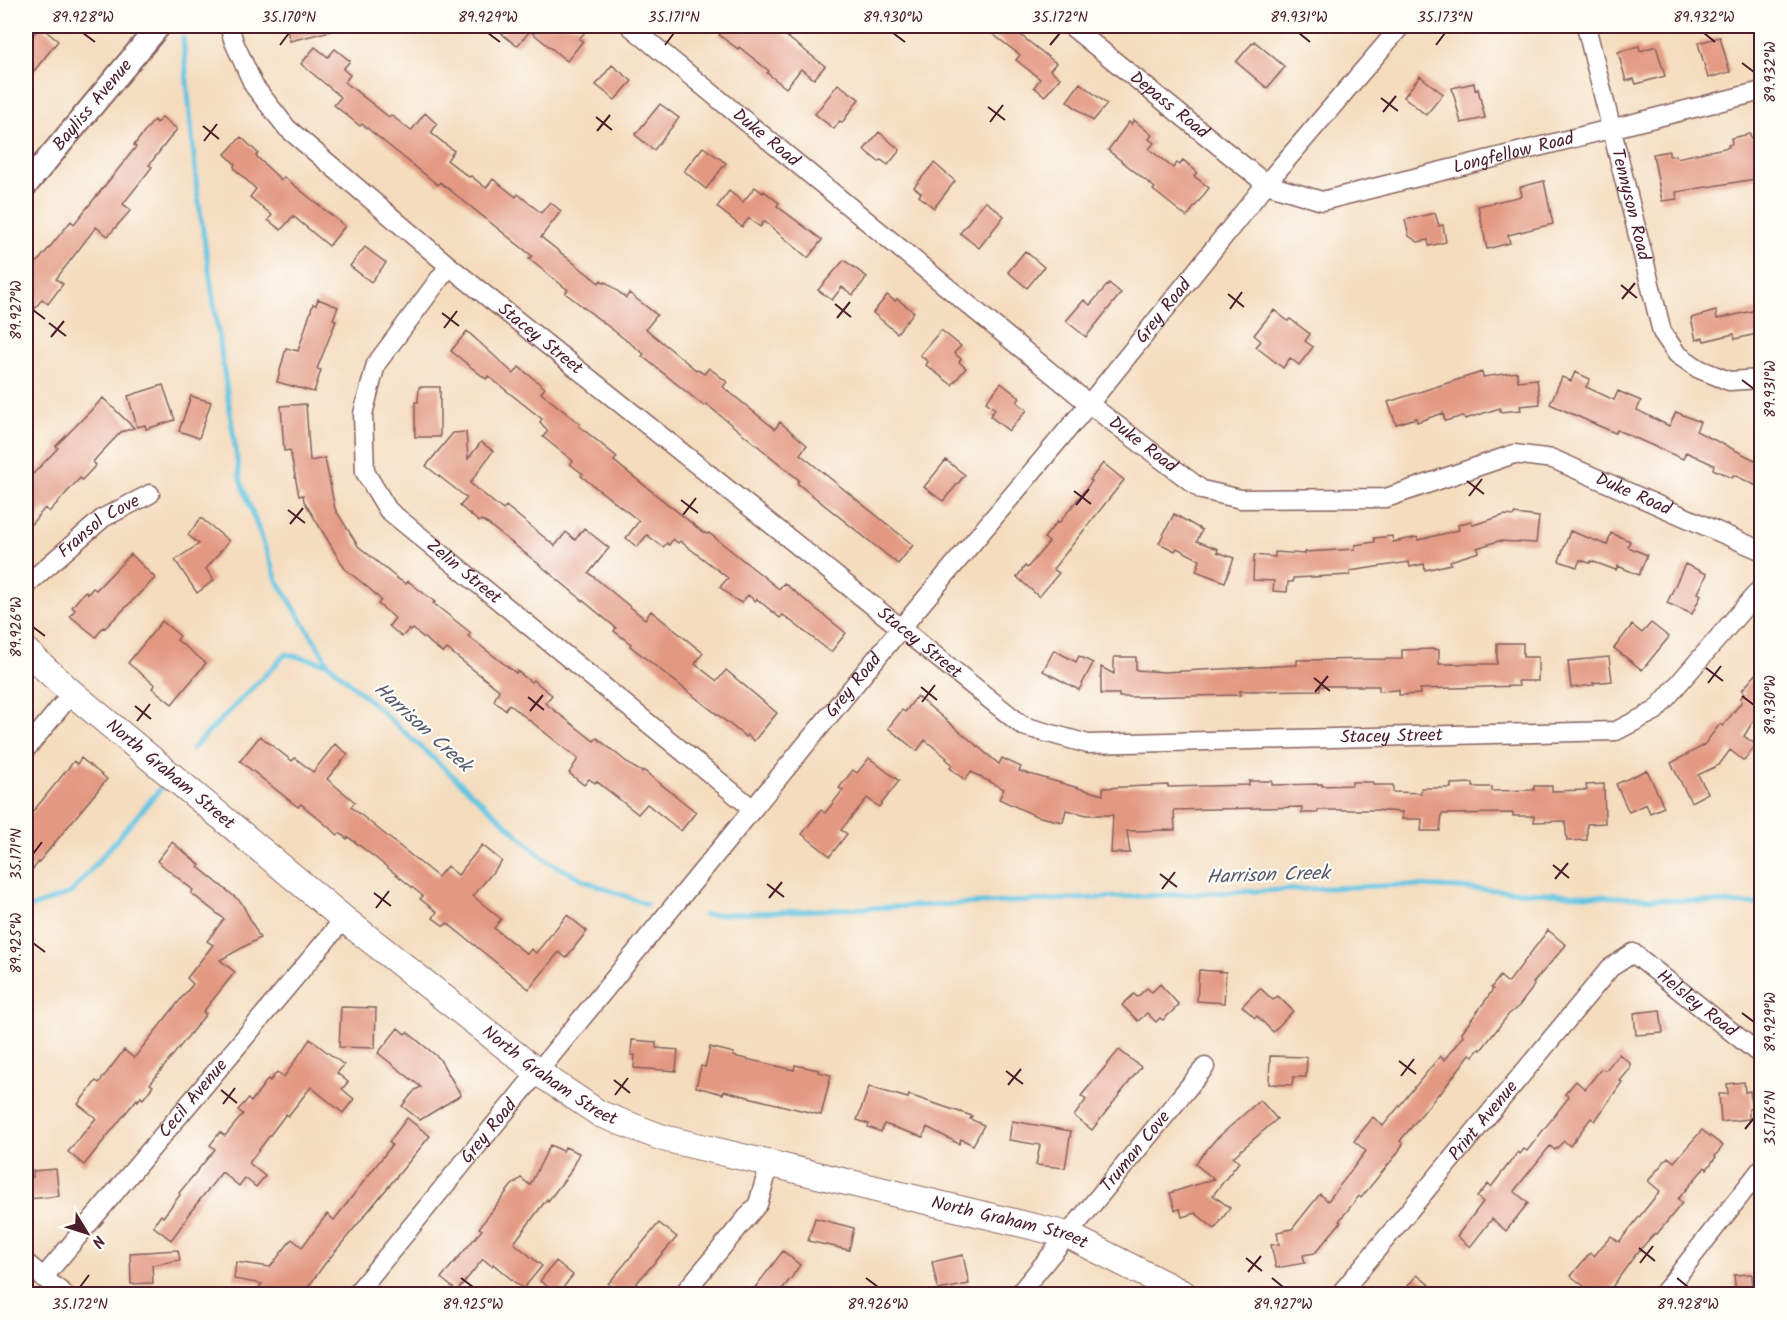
<svg xmlns="http://www.w3.org/2000/svg" width="1787" height="1320" font-family="Kalam,sans-serif">
	<style>
		.lines { fill: none; stroke-linecap: round; stroke-linejoin: round }
		.stream { stroke: #64c4e2; stroke-width: 5 }
		.building { fill: #e39881 }
		.minor-casing { stroke: #86615e; stroke-width: 21 }
		.tertiary-casing { stroke: #86615e; stroke-width: 26 }
		.secondary-casing { stroke: #86615e; stroke-width: 28 }
		.minor { stroke: #fff; stroke-width: 18 }
		.tertiary { stroke: #fff; stroke-width: 22 }
		.secondary { stroke: #fff; stroke-width: 26 }
		.ticks { fill: none; stroke: #4a1f2b; stroke-width: 2 }
		.labels { text-anchor: middle; dominant-baseline: central; stroke-width: 4.5; stroke-linejoin: round; paint-order: stroke }
		.street-label { font-size: 18px; fill: #4a1f2b; stroke: #fdfcf7 }
		.water-label { font-size: 20px; font-style: italic; fill: #53596b; stroke: #fdfcf7 }
		.neatline { fill: none; stroke: #4a1f2b; stroke-width: 2 }
		.ticks-label { font-size: 15px; text-anchor: middle; fill: #4a1f2b }
	</style>
	<rect width="100%" height="100%" fill="#fdfcf7"/>
	<filter id="ink" filterUnits="userSpaceOnUse"><feTurbulence type="fractalNoise" baseFrequency=".0167" numOctaves="2"/><feDisplacementMap in="SourceGraphic" scale="12" xChannelSelector="R" yChannelSelector="G"/><feConvolveMatrix kernelMatrix="1 2 1 2 8 2 1 2 1" color-interpolation-filters="sRGB"/></filter>
	<filter id="wash" filterUnits="userSpaceOnUse"><feTurbulence type="fractalNoise" baseFrequency=".008" numOctaves="4" result="noise"/><feDisplacementMap in="SourceGraphic" scale="24" xChannelSelector="R" yChannelSelector="G"/><feGaussianBlur stdDeviation="1.35" result="paint"/><feColorMatrix in="noise" values="0 0 0 0 0 0 0 0 0 0 0 0 0 0 0 0 0 1.4 0 .05"/><feComposite in="paint" operator="in"/></filter>
	<g filter="url(#wash)">
		<rect width="100%" height="100%" fill="#f4dcbd"/>
		<g class="lines">
			<path class="stream" d="M183 38 197 190 240 479 277 580 329 664
				M192 749 286 654 329 664 547 861 586 881 646 904
				M26 909 71 893 161 788
				M704 915 1401 885 1762 905"/>
		</g>
		<g id="blocks">
			<path class="building" d="M40 26 58 41 26 81V45Z
				M286 26H331V31L290 41Z
				M509 26H578L585 32 579 39 583 41 567 61 530 31 517 46 502 34Z
				M727 26H773L825 66 814 79 801 69 786 88 767 73 769 71 739 47 738 49 719 35Z
				M982 26H1009L1056 63 1050 70 1060 78 1045 96 1034 87 1040 79 1016 60 1020 55Z
				M1720 37 1730 72 1708 78 1698 43Z
				M1254 41 1285 67 1267 88 1236 62Z
				M1639 46 1640 51 1656 46 1665 76 1636 84 1634 79 1626 81 1618 52Z
				M315 47 328 57 335 49 350 61 343 69 350 75 345 82 389 117 391 115 411 131 425 113 437 124 431 133 454 151 447 160 469 177 471 176 486 188 493 179 516 197 518 194 541 213 550 202 561 211 541 237 599 283 601 280 605 283 606 282 626 298 629 293 657 315 646 329 696 370 697 369 704 374 709 368 727 382 723 387 775 429 780 422 807 445 800 454 913 545 898 564 797 483 799 480 759 447 706 404 704 406 642 356 644 354 565 293 568 290 529 259 532 256 450 190 440 182 438 185 362 124 360 126 334 105 341 97 301 64Z
				M612 65 632 81 615 100 596 85Z
				M1420 76 1443 94 1426 115 1404 97Z
				M1080 83 1107 104 1093 121 1067 101Z
				M1474 83 1475 90 1478 89 1485 118 1461 123 1452 88Z
				M838 84 859 99 842 123 840 121 834 129 815 114Z
				M660 104 679 118 654 150 635 135Z
				M162 117 177 129 149 165 152 167 123 204 131 210 130 211 108 236 96 227 56 279 63 284 48 304 42 299 26 321V276L71 221 74 224 103 188 136 147 134 145 154 120 157 123Z
				M1134 120 1152 135 1149 139 1154 143 1149 149 1173 168 1177 163 1180 165 1183 160 1197 172 1194 176 1209 188 1187 217 1153 190 1155 188 1108 150 1129 122 1131 124Z
				M879 132 900 150 888 165 881 160 879 162 864 150Z
				M1750 134 1751 138 1756 136 1761 164V178L1676 192 1677 199 1662 201 1653 154 1669 151V156L1676 155 1677 158 1729 147 1728 145 1732 144 1731 138Z
				M241 137 258 153 256 156 281 180 284 177 345 226 329 246 293 216 281 230 268 220 272 215 250 197 256 189 235 169 234 166 235 164 225 154Z
				M703 147 726 163 706 189 684 171Z
				M934 163 955 181 934 208 919 196 921 193 914 187Z
				M1544 181 1553 224 1508 235 1510 243 1487 249 1478 206 1522 196 1520 187Z
				M755 187 763 193 764 191 779 203 777 206 822 240 808 258 764 221 760 227 749 218 742 227 717 207 729 191 743 202Z
				M985 201 1004 216 979 248 960 233Z
				M1435 213 1439 226 1443 225 1446 242 1429 246 1428 240 1418 242 1409 236 1405 220Z
				M365 247 386 263 371 282 350 266Z
				M1025 251 1044 267 1027 288 1008 272Z
				M844 260 867 277 853 295 842 287 832 300 818 290Z
				M1109 283 1121 293 1086 337 1066 321 1084 300 1090 305Z
				M887 295 895 301 897 299 914 312 897 333 873 313Z
				M318 299 338 307 333 319 336 321 317 369 321 370 314 392 277 382 286 348 298 351 313 304 316 305Z
				M1274 310 1288 321 1290 319 1310 334 1305 341 1313 347 1299 365 1290 358 1283 368 1256 347 1261 341 1254 335Z
				M1757 310 1761 333 1735 339 1734 334 1704 341 1703 338 1696 340 1691 318 1716 311 1717 319Z
				M941 330 961 346 954 353 961 359 959 362 966 368 952 385 926 365 928 362 920 355Z
				M467 331 514 374 519 367 545 388 541 393 580 424 579 426 617 457 614 461 704 533 708 534 709 533 779 589 784 583 846 633 831 652 783 615 780 618 757 599 755 601 748 595 741 603 733 598 720 587 728 578 680 541 678 543 673 539 669 545 667 543 663 547 647 535 637 547 626 538 639 521 581 476 583 474 570 464 573 461 543 437 548 431 540 422 542 419 488 376 486 379 451 351Z
				M1482 372 1483 377 1517 372 1518 381 1537 379 1540 404 1520 406 1521 410 1500 412V408L1465 419 1463 416 1445 421 1443 413 1417 422 1416 418 1396 424 1388 402Z
				M1575 372 1590 379 1586 387 1614 400 1618 391 1641 401 1637 410 1669 426 1676 412 1700 422 1696 431 1761 463V488L1734 475 1732 478 1713 469 1714 465 1686 452 1683 459 1617 430 1615 433 1550 404 1562 377 1571 381Z
				M1001 383 1020 398 1017 402 1027 410 1009 431 990 416 995 409 986 402Z
				M163 385 175 420 146 429 145 425 137 427 128 396Z
				M419 387H440V437H415V402H418Z
				M191 396 211 402 199 438 179 431Z
				M103 398 134 428 121 432 98 456 93 462 96 465 82 480 80 478 49 512 45 508 26 530V466L33 474 58 448 56 446Z
				M306 404 310 461 325 458 335 509 358 546 398 579 406 584 408 581 435 602 433 603 471 633 468 636 516 673 517 671 531 682 533 680 552 695 545 703 594 741 597 738 633 767 642 772 643 770 696 812 681 831 647 804 638 814 596 781 595 783 589 779 584 785 569 773 578 759 509 704 505 710 494 701 499 690 447 649 443 653 413 629 411 631 409 629 402 637 389 626 395 618 378 604 381 600 371 590 345 569 304 501 303 495 299 496 290 450 284 451 281 406Z
				M466 432 468 459 481 442 493 451 470 483 503 510 506 506 555 546 566 532 575 540 584 528 609 548 589 573 645 619 651 611 703 653 695 664 717 681 726 670 777 713 754 741 747 735 746 737 630 646 631 644 614 631 616 628 540 565 488 524 481 520 479 522 460 506 467 498 426 466 453 433Z
				M946 460 965 475 943 501 924 487Z
				M1103 463 1124 480 1053 569 1059 573 1039 597 1017 577 1025 566 1027 568 1049 542 1044 538 1057 522 1059 523 1092 481 1090 480Z
				M1174 514 1202 530 1197 541 1218 549 1217 552 1234 558 1225 582 1196 571 1200 560 1177 548 1175 551 1159 543Z
				M1514 514 1539 517 1536 543 1498 541 1477 548 1479 552 1450 561 1451 564 1425 570 1424 564 1410 567 1409 562 1350 571V575L1293 578V582H1288L1287 592 1273 591 1274 581 1253 580 1254 555 1275 557V552L1305 554V552L1355 549V545L1375 542 1374 538 1392 536 1393 542 1417 537 1418 540 1459 530 1458 525 1471 521 1473 525 1505 515 1514 516Z
				M201 518 229 541 206 569 214 580 197 593 175 560 199 544 188 535Z
				M1570 531 1607 545 1611 533 1630 541 1628 547 1647 555 1639 575 1618 566 1616 570 1591 561 1590 563 1580 560 1577 567 1559 561Z
				M131 554 155 578 105 628 103 627 96 637 70 616 75 610 72 607 85 591 88 594 93 588 96 590Z
				M1685 564 1707 574 1698 593 1701 595 1692 614 1667 603Z
				M162 621 180 636 177 640 206 663 172 704 152 688 155 685 128 663Z
				M1651 623 1669 637 1642 670 1614 648 1632 625 1642 633Z
				M1497 643H1523V657H1538V681H1518L1519 686 1420 689V694L1399 695V690L1379 691V686H1320V690L1240 691V695L1133 697H1119V694H1101V667L1114 674V657H1136V670L1164 672 1297 665V660L1402 659V650L1434 649 1439 650V664H1497Z
				M1054 650 1076 662 1079 656 1093 663 1079 690 1043 671Z
				M1609 657 1612 681 1593 683 1594 685 1571 688 1568 661Z
				M1761 669V709L1744 736 1756 745 1744 761 1730 750 1719 765 1698 775 1708 793 1691 802 1671 763 1703 746 1720 724 1723 726 1742 701 1740 699 1745 693 1742 690Z
				M917 696 999 764 1002 758 1021 767 1019 771 1103 795V788L1168 785V787L1249 785V781H1272V785L1322 784V786L1352 785V782H1373V785H1393V792L1421 793V788H1451V784L1473 783V787H1492V791L1534 790V786H1552V791L1587 790 1586 785 1604 784 1605 823 1587 824V840L1567 841 1565 821 1534 822V816H1513V813L1442 814 1440 831H1421L1422 819H1402V812L1373 810H1318L1317 813H1302V807L1174 810 1175 830 1127 831 1130 853H1111L1113 815H1087L1066 810 1063 822 1036 816 999 799 1004 789 971 772 965 780 950 768 952 764 946 759 947 758 925 740 917 751 888 728 902 710 905 712Z
				M260 736 292 761 295 758 313 772 335 744 348 754 327 779 355 802 351 807 438 877 447 866 458 875 482 845 502 861 473 896 501 919 494 928 527 954 531 949 536 953 567 915 587 931 566 958 559 952 529 989 447 923 444 926 433 918 437 912 420 899 423 896 377 859 348 837 347 839 340 833 338 835 301 804 298 807 240 761Z
				M81 758 107 779 33 869 26 863V820L74 761 77 764Z
				M869 758 899 781 879 807 867 798 841 830 847 834 830 856 802 834 821 810 825 813 843 790 839 788 853 770 857 773Z
				M1647 770 1664 807 1650 813 1646 804 1629 812 1616 784Z
				M172 842 200 865 198 867 241 902 260 938 220 960 235 972 203 1012 206 1014 150 1084 153 1086 143 1099 141 1097 138 1101 137 1099 84 1165 68 1152 96 1118 78 1104 96 1081 99 1083 124 1050 134 1058 176 1005 193 984 187 978 213 945 207 941 224 919 191 893 193 890 157 861Z
				M1548 930 1566 945 1533 983 1534 984 1532 989 1519 1006 1509 1014 1481 1050 1479 1049 1473 1056 1470 1054 1440 1094 1439 1093 1400 1141 1403 1144 1396 1155 1361 1198 1359 1196 1339 1221 1341 1222 1315 1253 1303 1255 1305 1263 1276 1268 1271 1245 1279 1244 1277 1232 1292 1229 1320 1194 1328 1201 1366 1151 1354 1141 1373 1117 1383 1126 1440 1056 1444 1060 1463 1036 1462 1032 1488 997 1493 989 1491 988 1500 976 1508 983Z
				M1199 970 1226 972 1224 1003 1197 1001Z
				M1160 984 1179 1005 1163 1020 1160 1018 1156 1022 1147 1013 1138 1021 1122 1005 1134 994 1137 997 1147 988 1152 992Z
				M1260 988 1273 1000 1278 996 1293 1011 1273 1032 1257 1016 1255 1018 1242 1006Z
				M341 1007 376 1008 375 1048 339 1047Z
				M1660 1010 1663 1033 1636 1035 1634 1013Z
				M398 1028 405 1034 407 1032 439 1058 461 1095 420 1120 402 1106 415 1090 421 1087 378 1053Z
				M310 1039 344 1065 337 1073 348 1082 342 1089 354 1099 343 1113 311 1087 288 1116 286 1114 249 1163 265 1176 256 1187 245 1178 239 1186 222 1172 187 1216 188 1217 171 1240 153 1226 161 1215 163 1217 180 1195 179 1193 215 1149 210 1145 220 1132 225 1136 243 1114 238 1110 248 1099 251 1102 268 1079 270 1081 277 1072 284 1077Z
				M632 1040 656 1042V1048L678 1050 676 1071 634 1068 635 1055H631Z
				M710 1047 734 1053 733 1056 794 1070 795 1065 819 1070 818 1072 831 1075 821 1115 724 1091 723 1094 696 1087 701 1066 705 1067Z
				M1119 1050 1141 1067 1092 1130 1074 1116 1086 1100 1081 1096Z
				M1619 1054 1630 1063V1069L1620 1081 1622 1082 1595 1121 1591 1118 1570 1146 1564 1141 1555 1150 1550 1146 1514 1191 1528 1203 1506 1231 1492 1219 1470 1247 1457 1236 1483 1202 1477 1197 1488 1184 1491 1187 1518 1152 1520 1154 1524 1149 1527 1151 1569 1097 1565 1094 1576 1081 1585 1089 1601 1069 1606 1070Z
				M1270 1056 1307 1057 1306 1077H1293L1292 1085 1269 1084Z
				M1744 1082 1745 1092 1750 1091 1752 1109H1749V1119L1721 1122 1719 1094H1728L1727 1084Z
				M869 1087 908 1098 909 1095 972 1116 970 1119 984 1125 973 1145 961 1139 959 1144 927 1127 923 1137 884 1124 881 1132 868 1127 869 1124 857 1120Z
				M1260 1100 1277 1119 1233 1157 1239 1162 1213 1195 1230 1208 1215 1229 1195 1213 1182 1217 1180 1209 1175 1210 1170 1193 1214 1179 1195 1164 1215 1140Z
				M407 1118 430 1136 324 1265 303 1294H254L262 1284 234 1279 236 1262 270 1267 292 1239 302 1247 327 1214 334 1220 392 1145 389 1142Z
				M1012 1121 1071 1131 1065 1168 1036 1165 1040 1145 1009 1140Z
				M1702 1130 1723 1146 1715 1156 1716 1157 1707 1169 1705 1167 1678 1199 1682 1203 1657 1234 1655 1233 1636 1254 1607 1294H1594L1571 1276 1590 1253 1594 1256 1611 1236 1619 1242 1660 1191 1648 1181 1668 1157 1674 1162Z
				M550 1145 563 1151 565 1147 579 1153 569 1174 548 1201 547 1199 514 1243 542 1266 523 1289 493 1264 492 1266 483 1259 457 1291 441 1278 482 1230 479 1228 511 1186 521 1178 530 1185Z
				M56 1169 59 1196 28 1199 26 1178 33 1177V1171Z
				M815 1218 854 1228 849 1250 808 1241Z
				M659 1223 677 1237 627 1294H621L608 1284Z
				M178 1250 180 1260 152 1265 153 1283 131 1284 130 1253Z
				M783 1251 800 1265 792 1277 778 1294H750Z
				M963 1255 969 1284 938 1290 932 1262Z
				M556 1261 573 1275 558 1294 540 1281Z
				M1752 1274 1753 1294H1736L1734 1275Z
				M1417 1275 1441 1294H1401Z"/>
		</g>
	</g>
	<g filter="url(#ink)">
		<use href="#blocks" fill-opacity="0" stroke="#86615e" stroke-width="1.5"/>
		<g class="lines">
			<g class="minor-casing">
				<g id="minor">
					<path id="s1" d="M229 26 234 42 254 86 287 128 449 266 1023 726 1088 744 1616 731 1655 711 1762 587"/>
					<path id="s2" d="M630 26 1089 404 1202 490 1241 499 1386 498 1514 454 1553 459 1762 551"/>
					<path id="s3" d="M1071 26 1266 184 1322 201 1762 91"/>
					<path id="s4" d="M1586 26 1662 332 1677 354 1699 369 1729 381 1762 379"/>
					<path id="s5" d="M449 266 376 364 363 414 365 472 388 510 753 809"/>
					<path id="s6" d="M26 585 103 518 150 494"/>
					<path d="M26 749 72 693"/>
					<path d="M26 1263 64 1294"/>
					<path id="s7" d="M43 1278 344 919"/>
					<path id="s8" d="M356 1294 901 628 1089 404 1266 184 1401 26"/>
					<path d="M683 1294 758 1204 770 1163"/>
					<path id="s9" d="M1019 1294 1205 1067"/>
					<path id="s10" d="M1340 1294 1610 968 1633 953 1762 1056"/>
					<path d="M1663 1294 1762 1168"/>
				</g>
			</g>
			<g class="tertiary-casing">
				<g id="tertiary">
					<path id="s11" d="M26 185 159 26"/>
				</g>
			</g>
			<g class="secondary-casing">
				<g id="secondary">
					<path id="s12" d="M26 651 72 693 344 919 539 1073 600 1114 663 1138 1068 1235 1184 1294"/>
				</g>
			</g>
			<use href="#minor" class="minor"/>
			<use href="#tertiary" class="tertiary"/>
			<use href="#secondary" class="secondary"/>
		</g>
	</g>
	<path class="ticks" d="M83 33 95 42M488 33 500 42M893 33 905 42M1299 33 1310 42M1704 33 1715 42M280 45 289 33M665 45 674 33M1050 45 1060 33M1436 45 1445 33M1742 63 1754 72M1381 98 1398 111M988 107 1005 120M1383 112 1396 96M596 117 612 130M990 122 1003 105M203 126 219 139M597 131 610 115M204 141 217 124M1621 285 1637 298M1228 294 1244 307M1622 299 1635 283M835 304 851 317M1230 309 1242 292M33 310 45 319M442 313 459 326M837 318 850 302M49 323 66 336M444 328 457 311M51 337 64 321M1742 380 1754 389M1467 481 1484 494M1074 491 1091 504M1469 496 1482 479M681 500 698 513M1076 505 1089 489M288 510 305 523M683 515 696 498M290 524 303 508M33 627 45 636M1706 668 1723 681M1314 678 1330 691M1708 683 1721 666M921 687 937 700M1315 692 1328 676M1742 696 1754 705M528 697 544 710M922 702 935 685M135 706 151 719M530 711 543 695M137 721 150 704M33 854 42 842M1553 865 1569 878M1160 874 1177 887M1555 879 1568 863M767 884 784 897M1162 889 1175 872M374 893 391 906M769 898 782 882M376 908 389 891M33 943 45 952M1742 1013 1754 1022M1399 1061 1416 1074M1006 1071 1023 1084M1401 1076 1414 1059M614 1080 630 1093M1008 1085 1021 1069M221 1090 237 1103M615 1095 628 1078M223 1104 235 1088M1745 1129 1754 1118M1639 1248 1655 1261M1246 1258 1262 1271M1640 1263 1653 1246M1248 1272 1261 1256M461 1278 473 1287M866 1278 878 1287M1272 1278 1283 1287M1677 1278 1688 1287M80 1287 89 1275"/>
	<g class="labels">
		<g class="street-label">
			<text stroke="none"><textPath href="#s11" startOffset="104">Bayliss Avenue</textPath></text>
			<text stroke="none"><textPath href="#s3" startOffset="126">Depass Road</textPath></text>
			<text stroke="none"><textPath href="#s2" startOffset="176">Duke Road</textPath></text>
			<text stroke="none"><textPath href="#s3" startOffset="507">Longfellow Road</textPath></text>
			<text stroke="none"><textPath href="#s4" startOffset="184">Tennyson Road</textPath></text>
			<text stroke="none"><textPath href="#s8" startOffset="1272">Grey Road</textPath></text>
			<text stroke="none"><textPath href="#s1" startOffset="448">Stacey Street</textPath></text>
			<text stroke="none"><textPath href="#s2" startOffset="662">Duke Road</textPath></text>
			<text stroke="none"><textPath href="#s2" startOffset="1184">Duke Road</textPath></text>
			<text stroke="none"><textPath href="#s6" startOffset="94">Fransol Cove</textPath></text>
			<text stroke="none"><textPath href="#s5" startOffset="374">Zelin Street</textPath></text>
			<text stroke="none"><textPath href="#s1" startOffset="934">Stacey Street</textPath></text>
			<text stroke="none"><textPath href="#s8" startOffset="786">Grey Road</textPath></text>
			<text stroke="none"><textPath href="#s1" startOffset="1438">Stacey Street</textPath></text>
			<text stroke="none"><textPath href="#s12" startOffset="190">North Graham Street</textPath></text>
			<text stroke="none"><textPath href="#s10" startOffset="532">Helsley Road</textPath></text>
			<text stroke="none"><textPath href="#s12" startOffset="675">North Graham Street</textPath></text>
			<text stroke="none"><textPath href="#s7" startOffset="234">Cecil Avenue</textPath></text>
			<text stroke="none"><textPath href="#s10" startOffset="225">Print Avenue</textPath></text>
			<text stroke="none"><textPath href="#s8" startOffset="210">Grey Road</textPath></text>
			<text stroke="none"><textPath href="#s9" startOffset="184">Truman Cove</textPath></text>
			<text stroke="none"><textPath href="#s12" startOffset="1162">North Graham Street</textPath></text>
		</g>
		<g class="water-label">
			<text transform="translate(422 728) rotate(42)">Harrison Creek</text>
			<text transform="translate(1268 876) rotate(-2)">Harrison Creek</text>
		</g>
	</g>
	<rect width="1787" height="1320" fill="none" stroke="#fdfcf7" stroke-width="66"/>
	<g transform="translate(87 1233) rotate(128)" stroke="#fdfcf7" stroke-width="4.5" paint-order="stroke">
	<path d="M0-4.5L10 22L0 15L-10 22Z" fill="#4a1f2b"/>
	<text y="-9" font-size="16" font-weight="bold" text-anchor="middle" fill="#4a1f2b">N</text>
	</g>
	<rect x="33" y="33" width="1721" height="1254" class="neatline"/>
	<g class="ticks-label">
		<text x="83" y="22">89.928°W</text>
		<text x="289" y="22">35.170°N</text>
		<text x="488" y="22">89.929°W</text>
		<text x="674" y="22">35.171°N</text>
		<text x="893" y="22">89.930°W</text>
		<text x="1060" y="22">35.172°N</text>
		<text x="1299" y="22">89.931°W</text>
		<text x="1445" y="22">35.173°N</text>
		<text x="1704" y="22">89.932°W</text>
		<text transform="translate(1770 72) rotate(-90)" y="5">89.932°W</text>
		<text transform="translate(16 310) rotate(-90)" y="5">89.927°W</text>
		<text transform="translate(1770 389) rotate(-90)" y="5">89.931°W</text>
		<text transform="translate(16 627) rotate(-90)" y="5">89.926°W</text>
		<text transform="translate(1770 705) rotate(-90)" y="5">89.930°W</text>
		<text transform="translate(16 854) rotate(-90)" y="5">35.171°N</text>
		<text transform="translate(16 943) rotate(-90)" y="5">89.925°W</text>
		<text transform="translate(1770 1022) rotate(-90)" y="5">89.929°W</text>
		<text transform="translate(1770 1118) rotate(-90)" y="5">35.176°N</text>
		<text x="80" y="1309">35.172°N</text>
		<text x="473" y="1309">89.925°W</text>
		<text x="878" y="1309">89.926°W</text>
		<text x="1283" y="1309">89.927°W</text>
		<text x="1688" y="1309">89.928°W</text>
	</g>
</svg>
